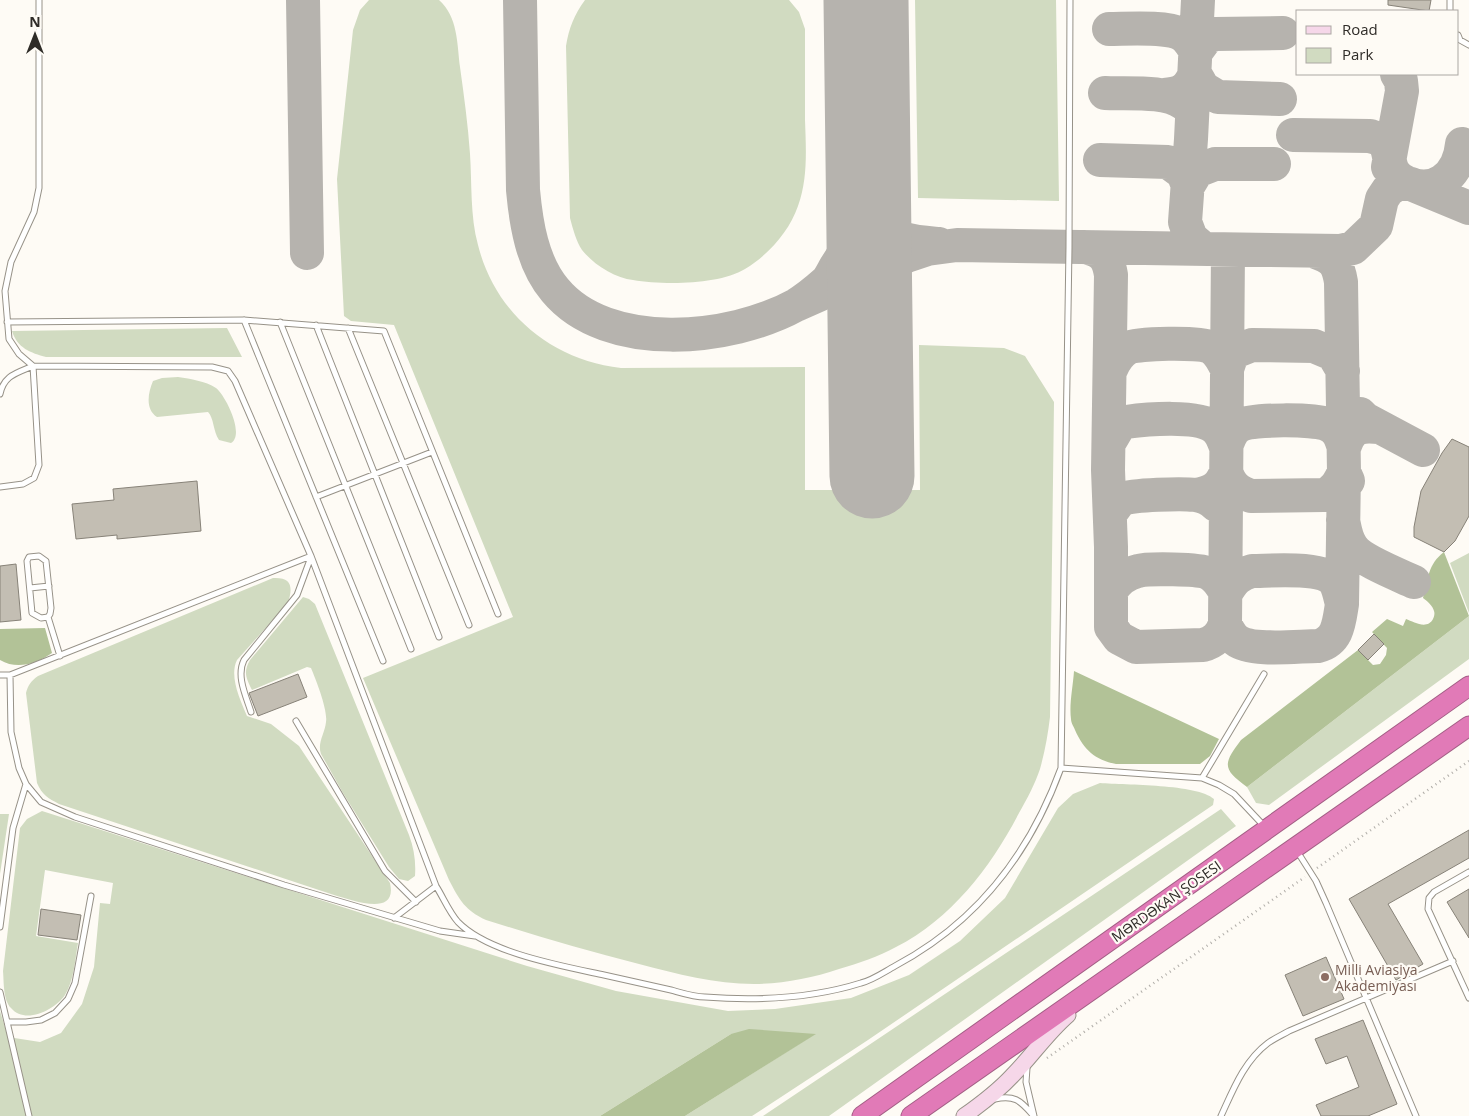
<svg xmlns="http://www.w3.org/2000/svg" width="1469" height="1116" font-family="'Open Sans',sans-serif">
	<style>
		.green { fill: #d1dbc1 }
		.forest { fill: #b2c297 }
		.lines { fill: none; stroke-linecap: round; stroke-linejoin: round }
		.taxiway { stroke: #b6b3ae; stroke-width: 34 }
		.runway { stroke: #b6b3ae; stroke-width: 85 }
		.building { fill: #c3beb3; stroke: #878278 }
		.lane-casing { stroke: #979288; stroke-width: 7 }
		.secondary-casing { stroke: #979288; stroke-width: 17 }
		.highway-casing { stroke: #a35f85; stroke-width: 21 }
		.path { stroke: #b1aea9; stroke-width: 2.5; stroke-dasharray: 1 4; stroke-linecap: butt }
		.lane { stroke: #fff; stroke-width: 5 }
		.secondary { stroke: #f6d7e9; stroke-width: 15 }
		.highway { stroke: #e17ab7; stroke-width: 19 }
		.education-dot { fill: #8d6e63; stroke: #fefbf5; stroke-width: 2 }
		.labels { text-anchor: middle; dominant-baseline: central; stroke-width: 4.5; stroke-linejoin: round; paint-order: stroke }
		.street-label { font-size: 14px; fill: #2f2c28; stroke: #fefbf5 }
		.education-label { font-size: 14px; fill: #785e54; stroke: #fefbf5; text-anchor: start }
	</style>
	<rect width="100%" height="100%" fill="#fefbf5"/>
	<path class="green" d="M369 0H439C458 17 457 43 460 67 464 96 468 125 470 154 472 183 470 216 478 245 495 313 551 360 621 368L805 367V490H920L919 345 1004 348 1025 356 1054 402 1050 717C1048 734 1045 751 1040 769 1035 784 1027 799 1019 813 991 867 951 919 896 947 878 957 859 963 839 969 812 978 783 984 754 984 715 984 677 974 639 964 587 951 537 936 486 920 465 910 460 901 449 880L363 678 513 617 394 325 351 321 344 316 337 179 353 30 360 10Z
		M585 0H789L799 12 805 29C805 59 805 90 805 120 806 148 808 179 798 206 789 232 768 255 745 269 719 285 663 285 633 280 615 278 594 265 582 250 576 241 573 229 570 218L566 46C569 28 574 15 585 0Z
		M915 0H1056L1059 201 918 198Z
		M227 328 242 357H46C31 353 17 348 12 331Z
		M178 377C191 379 205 381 216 388 226 396 245 435 231 443L219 440C213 431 214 418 208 412L157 417C145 409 148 393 153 381L162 378Z
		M1469 553V613L1450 563Z
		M273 578C292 577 293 587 288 603L237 660C229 676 240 700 247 716L271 724 299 746 390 883C398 918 352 900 334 895L59 804C48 798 42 795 37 783L26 693C28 685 31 681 38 676Z
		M303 597 309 599 315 604 409 835C414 848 416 862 415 876L408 881 399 879 389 867 343 793 321 754C317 743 325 733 326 722 328 710 316 680 311 668L307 667 252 690C246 678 243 672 250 660Z
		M1469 616V659L1269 805 1256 803 1247 787Z
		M1100 783C1126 785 1197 784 1214 799L1213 805 868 1040 752 1116H685L815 1034H731L600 1116H0V1011L8 1037 40 1042 61 1033 82 1004 94 967 100 903 110 904 113 883 45 870 36 936 78 943C75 960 74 980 65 995 55 1010 25 1025 11 1008 3 1000 4 982 3 971L20 828 27 819 42 811 527 966 616 991 728 1011 775 1009 851 998 909 975 960 941 1005 898 1058 808 1073 794Z
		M1221 809 1236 826 829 1116H763Z
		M0 814H9L0 874Z"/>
	<path class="forest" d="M1444 552 1469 616 1247 787C1222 769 1223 764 1241 740L1358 650 1373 665 1380 664 1386 655 1387 648 1372 632 1387 619 1403 626 1406 619C1414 622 1427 630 1433 619 1434 617 1435 614 1434 611 1433 606 1427 601 1423 598 1428 579 1428 564 1444 552Z
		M45 628 52 653C36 664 17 670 0 660V629Z
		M1074 671 1219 739 1210 756 1200 764H1116C1095 760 1084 750 1075 730 1074 727 1071 723 1071 719 1069 705 1073 686 1074 671Z
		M749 1029 816 1034 685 1116H600L731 1034Z"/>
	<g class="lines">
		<path class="taxiway" d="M303 0 307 253
			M520 0 523 190C526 223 532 263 555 290 607 353 731 341 796 305 806 299 817 290 826 282 830 278 833 271 836 266 849 247 858 227 869 207
			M854 0 867 31
			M1198 0 1191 139 1185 222 1191 238 1204 249
			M1109 29C1127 29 1165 26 1181 34 1188 38 1192 45 1196 52L1207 37 1215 34 1283 33
			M1105 93C1127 94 1167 90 1184 104
			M1165 95C1182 93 1187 90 1195 74L1203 88 1218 97 1280 99
			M1293 135 1370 136C1373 137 1378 138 1381 140 1394 150 1384 170 1402 180 1433 198 1459 176 1462 144
			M1100 160 1168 162 1183 173 1188 186 1197 171 1215 164H1274
			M1388 167 1402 91 1401 81 1397 74
			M869 207C872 212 875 219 879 224 894 241 918 242 939 244
			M1084 247C1102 251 1108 256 1111 275L1108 470 1111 547V627L1119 638 1136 647 1203 645C1215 642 1221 635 1225 624L1228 250
			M796 305 909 255 927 249 957 245 1340 251 1353 248 1376 226 1382 199 1388 190 1397 184H1411L1469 208
			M1111 369C1115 360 1119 353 1128 348 1138 343 1199 342 1210 347 1218 351 1223 361 1227 369
			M1227 369 1231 357 1237 351 1252 345 1314 346 1333 354 1343 371
			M1360 414 1365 419 1423 450
			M1109 443 1119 426 1126 422C1148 419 1197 415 1214 427 1221 432 1223 439 1226 447
			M1226 447C1229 438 1232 429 1241 425 1252 419 1314 419 1326 424 1338 428 1341 438 1344 448 1351 428 1358 425 1379 427
			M1196 495C1212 492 1220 488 1226 472 1231 486 1237 491 1251 496L1324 495C1335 490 1339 483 1344 472L1348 481
			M1110 514 1121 499C1133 495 1182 493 1195 495 1203 496 1211 500 1216 505
			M1343 520C1345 530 1346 539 1352 547 1360 560 1399 575 1414 582
			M1111 591C1117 581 1125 574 1138 571 1148 568 1199 569 1208 573 1217 577 1221 585 1226 593 1233 581 1238 575 1252 571 1271 571 1323 566 1335 582 1339 589 1340 597 1342 604
			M1225 624C1228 630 1231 636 1236 640 1251 652 1298 646 1318 646 1338 641 1339 623 1342 604L1344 472 1341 282C1338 264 1334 258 1316 252"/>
		<path class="runway" d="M866 0 872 476"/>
	</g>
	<path class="building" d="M1388 0H1431L1429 11 1388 5Z
		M1452 439 1469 447V516L1455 541 1444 552 1414 537V527L1421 491 1442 453Z
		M197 481 201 531 117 539V535L76 539 72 504 114 500 113 489Z
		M16 564 21 620 0 622V566Z
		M1374 634 1384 644 1368 660 1358 650Z
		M298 674 307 697 258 716 249 693Z
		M1469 830V858L1388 904 1423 964 1396 980 1349 899Z
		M1469 889V938L1447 902Z
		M41 909 81 915 77 940 38 935Z
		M1326 957 1344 999 1303 1016 1285 975Z
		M1363 1020 1397 1104 1368 1116H1321L1316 1105 1359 1087 1347 1056 1326 1064 1315 1039Z"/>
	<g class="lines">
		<g class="lane-casing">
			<path id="lane" d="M39 0V188L34 212 11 262 5 291 9 339 19 354 33 366 212 367 228 371 235 381 311 556 436 886C443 897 449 912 458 922 488 953 562 966 604 975 626 980 649 985 671 990 682 993 694 997 705 997 758 1001 810 999 861 983 873 980 884 972 895 966 976 923 1030 853 1061 768L1069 247 1070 0
				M1450 0V11
				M1458 35 1460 40 1469 45
				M244 320 383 661
				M7 322 244 320 384 331 498 614
				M280 322 411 649
				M316 325 439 637
				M348 328 469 625
				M0 394C4 375 17 373 33 366L39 465 34 478 23 484 0 487
				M316 497 432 452
				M39 556 46 561 51 608 50 614 48 617 41 618 32 613 27 561 29 557Z
				M30 588 49 586
				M48 617 60 656
				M0 675H10L11 732 19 768 26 784 41 802 75 817 284 885 440 931 475 936
				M10 675 311 556
				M251 712C246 696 236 676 244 660L297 595 311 557
				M296 721 385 871 416 902
				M1061 768 1202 778 1219 785 1234 794 1265 827
				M1202 778 1264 674
				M1297 851 1316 881 1326 903 1416 1116
				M1469 872 1434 892 1429 898 1428 909 1469 998
				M394 918 436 886
				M0 927 13 828 26 784
				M0 992 29 1116
				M7 1022H26L41 1020 55 1013 68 999 75 983 91 896
				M1027 1068 1026 1082 1034 1116
				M995 1099C1014 1095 1020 1100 1032 1114
				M1221 1116C1233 1090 1244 1061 1268 1043 1275 1038 1282 1035 1289 1031L1453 961"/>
		</g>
		<g class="secondary-casing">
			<path id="secondary" d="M964 1116C981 1104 998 1091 1012 1076 1032 1056 1047 1033 1068 1015"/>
		</g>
		<g class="highway-casing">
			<path id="highway" d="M862 1116 1469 686
				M911 1116 1469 726"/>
		</g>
		<path class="path" d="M1317 868 1469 761
			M1047 1058 1305 877"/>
		<use href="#lane" class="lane"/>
		<use href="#secondary" class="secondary"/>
		<use href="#highway" class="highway"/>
	</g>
	<circle class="education-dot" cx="1325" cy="977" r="5"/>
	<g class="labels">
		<g class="street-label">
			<text transform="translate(1166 901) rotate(-35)">MƏRDƏKAN ŞOSESI</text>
		</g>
		<g class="education-label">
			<text x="1335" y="969">Milli Aviasiya<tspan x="1335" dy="16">Akademiyası</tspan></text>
		</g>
	</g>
	<rect x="1296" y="10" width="162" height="65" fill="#fefbf5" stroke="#aba8a3"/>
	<rect x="1306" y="26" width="25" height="8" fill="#f6d7e9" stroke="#aba8a3"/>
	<text x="1342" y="35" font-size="15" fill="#2f2c28">Road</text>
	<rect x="1306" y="48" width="25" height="15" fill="#d1dbc1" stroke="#aba8a3"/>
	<text x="1342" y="60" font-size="15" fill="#2f2c28">Park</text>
	<g transform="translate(35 35)" stroke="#fefbf5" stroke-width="4" paint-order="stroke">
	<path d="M0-4L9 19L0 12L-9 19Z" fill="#2f2c28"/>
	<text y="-8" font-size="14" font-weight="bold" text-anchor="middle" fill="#2f2c28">N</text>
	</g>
</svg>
